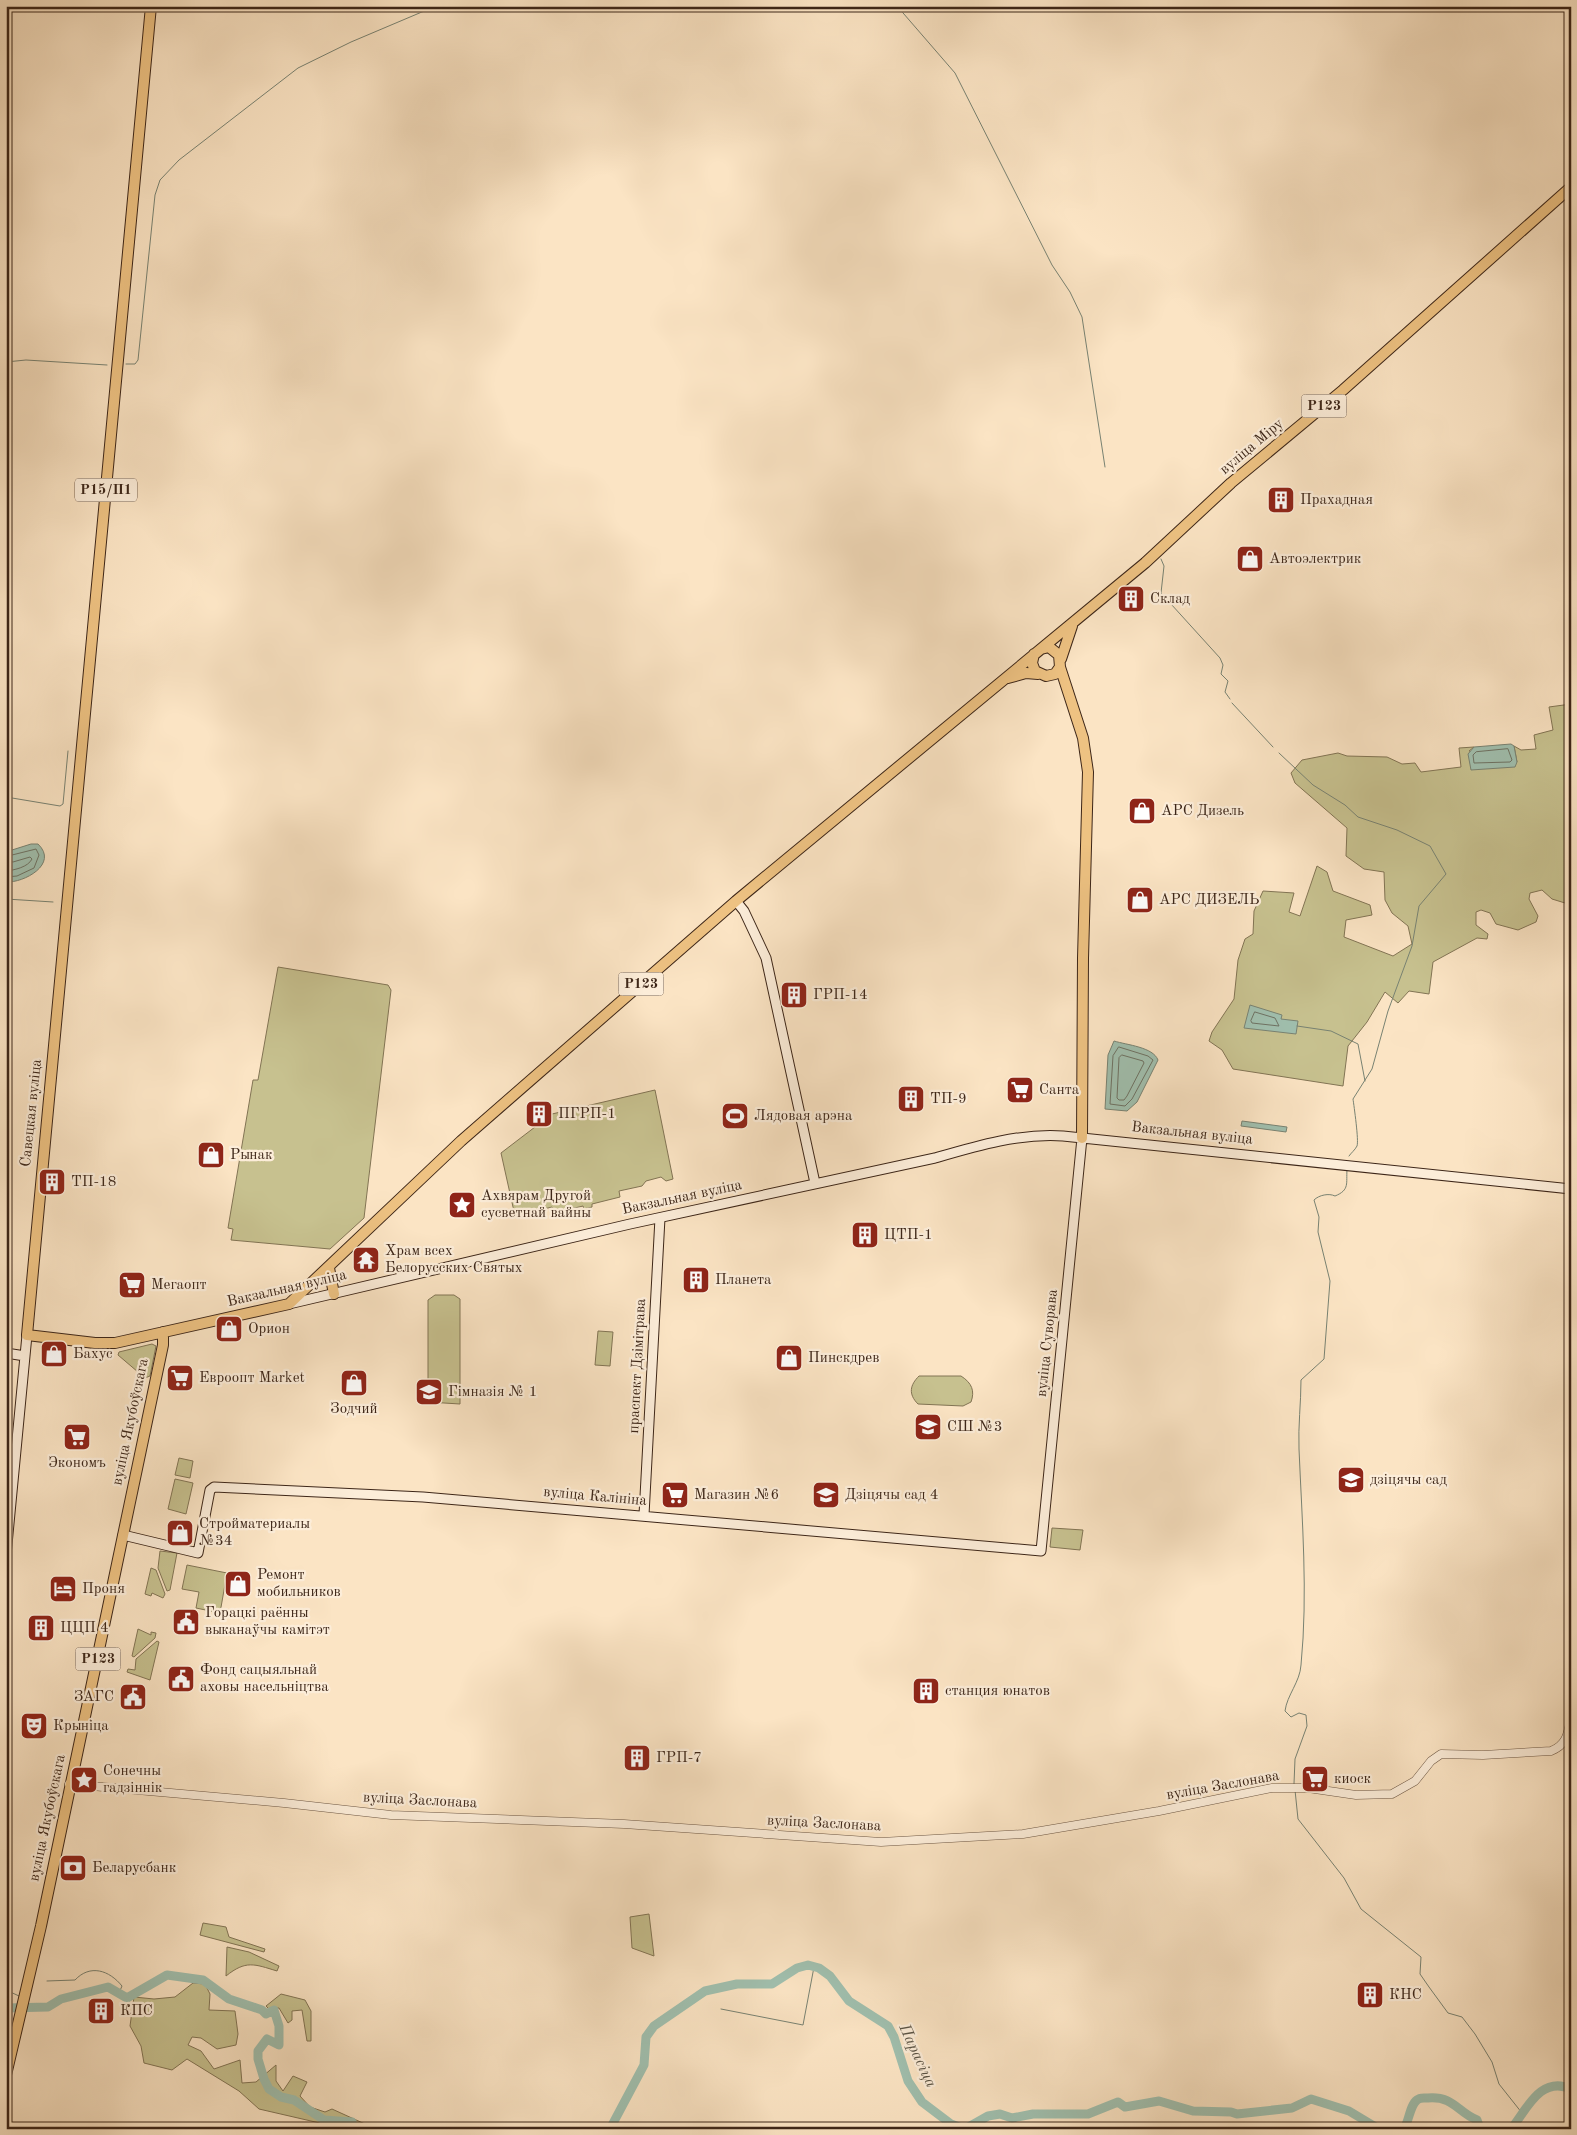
<svg xmlns="http://www.w3.org/2000/svg" width="1577" height="2135" font-family="'Old Standard TT',serif">
	<style>
		.green { fill: #c7c18f; stroke: #827454 }
		.water { fill: #a0bfae; stroke: #788272 }
		.lines { fill: none; stroke-linecap: round; stroke-linejoin: round }
		.shore { stroke: #6e7263; stroke-width: 1 }
		.stream { stroke: #788272; stroke-width: 1 }
		.river { stroke: #a0bfae; stroke-width: 9 }
		.tertiary-casing { stroke: #6c5643; stroke-width: 9 }
		.secondary-casing { stroke: #3d2618; stroke-width: 11 }
		.primary-casing { stroke: #3d2618; stroke-width: 12 }
		.tertiary { stroke: #fcedd9; stroke-width: 8 }
		.secondary { stroke: #fcedd9; stroke-width: 9 }
		.primary { stroke: #eec282; stroke-width: 10 }
		.labels { text-anchor: middle; dominant-baseline: central; stroke-width: 4.5; stroke-linejoin: round; paint-order: stroke }
		.shield { fill: #fcedd9; stroke: #766252; stroke-width: 1 }
		.shield-label { font-size: 14px; font-weight: bold; fill: #3d2618 }
		.street-label { font-size: 15px; fill: #3d2618; stroke: #fcedd9 }
		.poi-label { font-size: 15px; fill: #3d2618; stroke: #fcedd9; text-anchor: start }
		.water-label { font-size: 16px; font-style: italic; fill: #5b5445; stroke: #fcedd9 }
	</style>
	<rect width="100%" height="100%" fill="#fbe4c4"/>
	<filter id="stains"><feTurbulence type="fractalNoise" baseFrequency=".004" numOctaves="4"/><feColorMatrix values="0 0 0 0 .2 0 0 0 0 .09 0 0 0 0 .02 0 0 0 .5 -.17"/></filter>
	<radialGradient id="worn" r=".72"><stop offset=".6" stop-color="#630" stop-opacity="0"/><stop offset="1" stop-color="#630" stop-opacity=".3"/></radialGradient>
	<path class="green" d="M1571 704V900L1565 903 1552 899 1542 890 1530 893 1529 899 1538 916 1536 922 1518 930 1496 924 1490 913 1481 910 1476 912V925L1488 934 1487 939 1477 938 1433 962 1429 994 1409 991 1398 1003 1385 992 1367 1022 1348 1046 1343 1086 1233 1069 1222 1050 1209 1041 1212 1032 1234 999 1238 960 1245 939 1253 934 1254 911 1263 891 1294 893 1289 912 1300 916 1317 866 1327 872 1333 891 1370 905 1372 915 1346 920 1344 937 1393 956 1412 944 1408 926 1392 913 1385 900 1384 872 1364 869 1346 856 1347 828 1295 783 1291 773 1302 760 1338 753 1347 756 1387 757 1402 764 1415 763 1421 772 1461 767 1459 748 1474 747 1469 751 1517 762 1514 746 1521 750 1536 749 1534 735 1553 730 1549 707Z
		M278 967 388 985 391 990 364 1218 330 1249 231 1240 233 1229 228 1228 253 1080H258Z
		M655 1090 673 1179 666 1181 661 1177 646 1181 642 1186 619 1191 620 1197 592 1204V1207L584 1209 583 1206 554 1213 552 1207 515 1216 501 1153 552 1114Z
		M435 1295H454L460 1299V1404L428 1402V1300Z
		M598 1331 613 1332 610 1366 595 1365Z
		M152 1344 156 1346 150 1376 145 1378 118 1355 119 1352Z
		M919 1376H961C972 1383 975 1391 971 1402L963 1406 918 1404C908 1394 910 1385 919 1376Z
		M179 1458 193 1461 190 1478 175 1475Z
		M175 1479 193 1483 186 1514 168 1509Z
		M1052 1528 1083 1530 1080 1550 1050 1547Z
		M160 1551 177 1553 170 1590 167 1591 158 1568Z
		M187 1565 227 1573 220 1613 196 1608 199 1592 182 1589Z
		M151 1568 156 1570 165 1594 163 1598 152 1593 151 1596 145 1594Z
		M138 1629 151 1635V1632L156 1633 155 1638 134 1657 132 1656Z
		M157 1641 159 1642 150 1680 127 1672 128 1669 135 1670 136 1659Z
		M649 1914 654 1956 632 1948 630 1917Z
		M203 1923 226 1927 229 1937 265 1949 264 1952 200 1935Z
		M227 1947 249 1952 279 1966 277 1971C254 1964 246 1960 226 1976Z
		M193 1983 205 1984 210 1994 209 2010 235 2011 238 2034 236 2045 217 2049 201 2038 192 2037 188 2045 201 2051 214 2069 240 2060 242 2083 256 2082 276 2065V2081L283 2091 293 2076 307 2082 300 2096 310 2107 325 2112 332 2109 376 2129H346L337 2122 324 2124 259 2109 239 2091 187 2059 172 2070 144 2063 141 2046 130 2026 134 1997 154 1999 175 1997Z
		M281 1994 305 2000 311 2011V2041H307L302 2010 292 2011V2020L288 2023 279 2008 269 2009 266 2006Z"/>
	<path class="water" d="M1511 744 1514 746 1517 762 1515 767 1471 770 1468 754 1474 747Z
		M31 844H38C59 864 24 883 6 882V848L12 850Z
		M1250 1005 1282 1015 1281 1019 1298 1021 1296 1034 1244 1028Z
		M1114 1041C1127 1045 1153 1047 1158 1060L1137 1102 1127 1111 1105 1109 1108 1055Z
		M1242 1121 1287 1127 1286 1132 1241 1126Z"/>
	<g class="lines">
		<path class="shore" d="M1508 749 1512 760 1510 762 1474 763 1473 755 1476 752Z
			M6 854 12 855 36 849 39 855 34 868 17 876 6 877
			M6 860 13 862 30 857 32 859C28 867 15 870 6 871
			M1255 1012 1275 1018 1279 1026 1252 1023 1251 1021Z
			M1119 1047 1148 1056 1153 1060 1132 1099 1125 1106 1110 1104 1113 1056Z
			M1122 1055 1143 1061 1144 1063 1127 1096 1124 1100H1119L1117 1098 1119 1058Z"/>
		<path class="stream" d="M897 6 955 73 1052 265 1070 292 1082 317 1105 467
			M6 362 26 360 107 365
			M126 364H135L138 360 155 195 160 180 179 160 298 68 351 42 436 6
			M1161 559 1164 566 1161 593 1220 658 1223 665 1221 674 1228 681 1225 692 1230 699
			M1232 703 1273 747
			M1279 753 1313 785 1345 805 1358 817 1397 830 1430 846 1446 874 1419 906 1412 946 1388 1011 1372 1069 1353 1099C1354 1106 1359 1141 1357 1146 1355 1150 1351 1153 1349 1156
			M6 797 60 806 63 804 68 751
			M6 899 53 902
			M1297 1026 1331 1031 1358 1044 1365 1081
			M1294 1784 1295 1759 1307 1726 1306 1715 1299 1713 1291 1717 1285 1711C1287 1695 1300 1682 1301 1665 1308 1593 1302 1521 1299 1449 1298 1426 1301 1403 1301 1380L1324 1359 1330 1281 1318 1232 1319 1217 1314 1200C1319 1195 1329 1193 1335 1196 1350 1190 1346 1183 1347 1170
			M1295 1790 1298 1819 1344 1878 1361 1909 1421 1957 1420 1974 1429 1987 1448 2013 1462 2017 1475 2034 1492 2062 1499 2084 1522 2113
			M47 1981 75 1980C90 1964 109 1970 122 1986L119 1993
			M6 1990 19 1996
			M27 2004 31 2008
			M721 2009 803 2025 814 1967"/>
		<path class="river" d="M6 2008 48 2007 61 1999 108 1987 127 1998 167 1975 203 1980 229 1999 262 2010 266 2014 274 2010 279 2026V2045L267 2039 258 2051V2059L264 2079 269 2089 281 2097 294 2100 324 2120 352 2122 354 2129
			M610 2129 644 2065 646 2037 654 2026 705 1991 737 1984H772L797 1968 808 1965 819 1968 830 1976 849 2001 888 2026 894 2037 908 2081 922 2102 951 2124 964 2129
			M965 2129 988 2116 1000 2114 1012 2118 1033 2114H1088L1118 2102 1125 2107 1159 2101 1193 2111 1231 2112 1237 2114 1292 2108 1311 2099 1349 2111 1379 2129
			M1404 2129C1409 2121 1410 2105 1417 2100 1420 2097 1424 2098 1428 2098 1454 2096 1457 2112 1477 2120L1480 2129
			M1511 2129C1526 2111 1540 2075 1571 2089"/>
		<g class="tertiary-casing">
			<path id="tertiary" d="M69 1784 284 1803 391 1815 624 1824 881 1842 1023 1834 1159 1811 1272 1788H1308L1356 1795 1392 1794 1415 1781 1431 1761 1441 1754 1483 1755 1551 1751C1567 1745 1568 1733 1571 1718"/>
		</g>
		<g class="secondary-casing">
			<path id="secondary" d="M736 901 744 911 766 958 815 1183
				M289 1304 630 1224 935 1158C976 1146 1019 1133 1063 1136L1571 1189
				M6 1353 25 1356
				M644 1515 660 1218
				M123 1535 198 1553 210 1490 214 1487 423 1497 1041 1551 1082 1138
				M6 1555 27 1335"/>
		</g>
		<g class="primary-casing">
			<path id="primary" d="M151 6 27 1335 95 1343H115L289 1304 461 1141 736 901 1145 563 1231 483 1343 390 1571 187
				M1034 654 1032 663 1035 671 1046 676 1055 674 1060 667 1059 655 1049 647 1041 649
				M1061 659 1072 626
				M1060 667 1083 738 1088 772 1083 958 1082 1138
				M1008 678 1026 673 1038 674
				M329 1268 334 1294
				M6 2075 41 1926 163 1345V1332"/>
		</g>
		<use href="#tertiary" class="tertiary"/>
		<use href="#secondary" class="secondary"/>
		<use href="#primary" class="primary"/>
	</g>
	<defs>
		<g id="building-square" transform="scale(1.4375)"><rect x="-9" y="-9" width="18" height="18" rx="4" fill="#8f2418" stroke="#fcedd9"/><path d="M-4-6H4V6H1V3H-1V6H-4ZM-2.5-4.3h1.7v1.8h-1.7ZM.8-4.3h1.7v1.8H.8ZM-2.5-1h1.7V.8h-1.7ZM.8-1h1.7V.8H.8Z" fill="#fff"/></g>
		<g id="shop-square" transform="scale(1.4375)"><rect x="-9" y="-9" width="18" height="18" rx="4" fill="#8f2418" stroke="#fcedd9"/><path d="M-5-2.5h2.3a2.7 3.5 0 0 1 5.4 0H5L5.5 6h-11ZM-1.5-2.5h3a1.5 2.3 0 0 0-3 0Z" fill="#fff"/></g>
		<g id="supermarket-square" transform="scale(1.4375)"><rect x="-9" y="-9" width="18" height="18" rx="4" fill="#8f2418" stroke="#fcedd9"/><path d="M-6-5.5h2.5l.6 2H6L4.5 2H-2.5L-4.4-4H-6ZM-1.5 3.2a1.3 1.3 0 1 0 .1 0ZM3 3.2a1.3 1.3 0 1 0 .1 0Z" fill="#fff"/></g>
		<g id="stadium-square" transform="scale(1.4375)"><rect x="-9" y="-9" width="18" height="18" rx="4" fill="#8f2418" stroke="#fcedd9"/><path d="M0-5a6.5 5 0 1 0 0 10a6.5 5 0 1 0 0-10ZM-3.5-1.8h7v3.6h-7Z" fill="#fff"/></g>
		<g id="sight-square" transform="scale(1.4375)"><rect x="-9" y="-9" width="18" height="18" rx="4" fill="#8f2418" stroke="#fcedd9"/><path d="M0-6L1.8-2.2L6-1.7L2.9 1.2L3.7 5.4L0 3.3L-3.7 5.4L-2.9 1.2L-6-1.7L-1.8-2.2Z" fill="#fff"/></g>
		<g id="temple-square" transform="scale(1.4375)"><rect x="-9" y="-9" width="18" height="18" rx="4" fill="#8f2418" stroke="#fcedd9"/><path d="M0-6L5-2H3V0L6.5 2.5H4V6H1.5V3h-3V6H-4V2.5H-6.5L-3 0V-2H-5Z" fill="#fff"/></g>
		<g id="school-square" transform="scale(1.4375)"><rect x="-9" y="-9" width="18" height="18" rx="4" fill="#8f2418" stroke="#fcedd9"/><path d="M0-5L7-2L0 1L-7-2ZM-4 1L0 2.5L4 1V4Q0 6-4 4Z" fill="#fff"/></g>
		<g id="hotel-square" transform="scale(1.4375)"><rect x="-9" y="-9" width="18" height="18" rx="4" fill="#8f2418" stroke="#fcedd9"/><path d="M-6-4.5h1.5V1H6V5H4.5V3h-9V5H-6ZM-4 0a1.8 1.8 0 1 1 3.6 0ZM.5 0V-2.5h3Q6-2.5 6 0Z" fill="#fff"/></g>
		<g id="civic-square" transform="scale(1.4375)"><rect x="-9" y="-9" width="18" height="18" rx="4" fill="#8f2418" stroke="#fcedd9"/><path d="M-.6-6.5H3V-4.5H.6V-3L4-1V1h2V6H-6V1h2V-1L-.6-3ZM-1.2 2.5V6h2.4V2.5Z" fill="#fff"/></g>
		<g id="theatre-square" transform="scale(1.4375)"><rect x="-9" y="-9" width="18" height="18" rx="4" fill="#8f2418" stroke="#fcedd9"/><path d="M-5-5.5Q0-4 5-5.5V0Q5 5 0 6Q-5 5-5 0ZM-3.3-2.5H-1v1.5H-3.3ZM1-2.5H3.3v1.5H1ZM-2.8 1Q0 5.5 2.8 1Z" fill="#fff"/></g>
		<g id="bank-square" transform="scale(1.4375)"><rect x="-9" y="-9" width="18" height="18" rx="4" fill="#8f2418" stroke="#fcedd9"/><path d="M-6-4H6V4H-6ZM0-2.3a2.3 2.3 0 1 0 0 4.6a2.3 2.3 0 1 0 0-4.6Z" fill="#fff"/></g>
	</defs>
	<g fill-rule="evenodd">
		<use href="#building-square" x="1281" y="500"/>
		<use href="#shop-square" x="1250" y="559"/>
		<use href="#building-square" x="1131" y="599"/>
		<use href="#shop-square" x="1142" y="811"/>
		<use href="#shop-square" x="1140" y="900"/>
		<use href="#building-square" x="794" y="995"/>
		<use href="#supermarket-square" x="1020" y="1090"/>
		<use href="#building-square" x="911" y="1099"/>
		<use href="#building-square" x="539" y="1114"/>
		<use href="#stadium-square" x="735" y="1116"/>
		<use href="#shop-square" x="211" y="1155"/>
		<use href="#building-square" x="52" y="1182"/>
		<use href="#sight-square" x="462" y="1205"/>
		<use href="#building-square" x="865" y="1235"/>
		<use href="#temple-square" x="366" y="1260"/>
		<use href="#building-square" x="696" y="1280"/>
		<use href="#supermarket-square" x="132" y="1285"/>
		<use href="#shop-square" x="229" y="1329"/>
		<use href="#shop-square" x="54" y="1354"/>
		<use href="#shop-square" x="789" y="1358"/>
		<use href="#supermarket-square" x="180" y="1378"/>
		<use href="#shop-square" x="354" y="1383"/>
		<use href="#school-square" x="429" y="1392"/>
		<use href="#school-square" x="928" y="1427"/>
		<use href="#supermarket-square" x="77" y="1437"/>
		<use href="#school-square" x="1351" y="1480"/>
		<use href="#supermarket-square" x="675" y="1495"/>
		<use href="#school-square" x="826" y="1495"/>
		<use href="#shop-square" x="180" y="1533"/>
		<use href="#shop-square" x="238" y="1584"/>
		<use href="#hotel-square" x="63" y="1589"/>
		<use href="#civic-square" x="186" y="1622"/>
		<use href="#building-square" x="41" y="1628"/>
		<use href="#civic-square" x="181" y="1679"/>
		<use href="#building-square" x="926" y="1691"/>
		<use href="#civic-square" x="133" y="1697"/>
		<use href="#theatre-square" x="34" y="1726"/>
		<use href="#building-square" x="637" y="1758"/>
		<use href="#supermarket-square" x="1315" y="1779"/>
		<use href="#sight-square" x="84" y="1780"/>
		<use href="#bank-square" x="73" y="1868"/>
		<use href="#building-square" x="1370" y="1995"/>
		<use href="#building-square" x="101" y="2011"/>
	</g>
	<g class="labels">
		<g class="shield">
			<rect x="1301.5" y="394.5" width="45" height="23" rx="4"/>
			<rect x="75" y="478.5" width="62" height="23" rx="4"/>
			<rect x="618.5" y="972.5" width="45" height="23" rx="4"/>
			<rect x="75.5" y="1647.5" width="45" height="23" rx="4"/>
		</g>
		<g class="shield-label">
			<text x="1324" y="406">Р123</text>
			<text x="106" y="490">Р15/П1</text>
			<text x="641" y="984">Р123</text>
			<text x="98" y="1659">Р123</text>
		</g>
		<g class="street-label">
			<text transform="translate(1252 447) rotate(-40)">вуліца Міру</text>
			<text transform="translate(32 1113) rotate(-84)">Савецкая вуліца</text>
			<text transform="translate(1192 1134) rotate(6)">Вакзальная вуліца</text>
			<text transform="translate(682 1198) rotate(-12)">Вакзальная вуліца</text>
			<text transform="translate(287 1289) rotate(-13)">Вакзальная вуліца</text>
			<text transform="translate(1048 1343) rotate(-84)">вуліца Суворава</text>
			<text transform="translate(638 1366) rotate(-87)">праспект Дзімітрава</text>
			<text transform="translate(131 1422) rotate(-78)">вуліца Якубоўскага</text>
			<text transform="translate(595 1497) rotate(5)">вуліца Калініна</text>
			<text transform="translate(1223 1786) rotate(-10)">вуліца Заслонава</text>
			<text transform="translate(420 1801) rotate(3)">вуліца Заслонава</text>
			<text transform="translate(48 1818) rotate(-78)">вуліца Якубоўскага</text>
			<text transform="translate(824 1824) rotate(3)">вуліца Заслонава</text>
		</g>
		<g class="poi-label">
			<text x="1300" y="500">Прахадная</text>
			<text x="1269" y="559">Автоэлектрик</text>
			<text x="1150" y="599">Склад</text>
			<text x="1161" y="811">АРС Дизель</text>
			<text x="1159" y="900">АРС ДИЗЕЛЬ</text>
			<text x="813" y="995">ГРП-14</text>
			<text x="1039" y="1090">Санта</text>
			<text x="930" y="1099">ТП-9</text>
			<text x="558" y="1114">ПГРП-1</text>
			<text x="754" y="1116">Лядовая арэна</text>
			<text x="230" y="1155">Рынак</text>
			<text x="71" y="1182">ТП-18</text>
			<text x="481" y="1196">Ахвярам Другой<tspan x="481" dy="17">сусветнай вайны</tspan></text>
			<text x="884" y="1235">ЦТП-1</text>
			<text x="385" y="1251">Храм всех<tspan x="385" dy="17">Белорусских Святых</tspan></text>
			<text x="715" y="1280">Планета</text>
			<text x="151" y="1285">Мегаопт</text>
			<text x="248" y="1329">Орион</text>
			<text x="73" y="1354">Бахус</text>
			<text x="808" y="1358">Пинскдрев</text>
			<text x="199" y="1378">Евроопт Market</text>
			<text x="448" y="1392">Гімназія № 1</text>
			<text x="354" y="1409" text-anchor="middle">Зодчий</text>
			<text x="947" y="1427">СШ №3</text>
			<text x="77" y="1463" text-anchor="middle">Экономъ</text>
			<text x="1370" y="1480">дзіцячы сад</text>
			<text x="694" y="1495">Магазин №6</text>
			<text x="845" y="1495">Дзіцячы сад 4</text>
			<text x="199" y="1524">Стройматериалы<tspan x="199" dy="17">№34</tspan></text>
			<text x="257" y="1575">Ремонт<tspan x="257" dy="17">мобильников</tspan></text>
			<text x="82" y="1589">Проня</text>
			<text x="205" y="1613">Горацкі раённы<tspan x="205" dy="17">выканаўчы камітэт</tspan></text>
			<text x="60" y="1628">ЦЦП 4</text>
			<text x="200" y="1670">Фонд сацыяльнай<tspan x="200" dy="17">аховы насельніцтва</tspan></text>
			<text x="945" y="1691">станция юнатов</text>
			<text x="114" y="1697" text-anchor="end">ЗАГС</text>
			<text x="53" y="1726">Крыніца</text>
			<text x="656" y="1758">ГРП-7</text>
			<text x="103" y="1771">Сонечны<tspan x="103" dy="17">гадзіннік</tspan></text>
			<text x="1334" y="1779">киоск</text>
			<text x="92" y="1868">Беларусбанк</text>
			<text x="1389" y="1995">КНС</text>
			<text x="120" y="2011">КПС</text>
		</g>
		<g class="water-label">
			<text transform="translate(917 2056) rotate(65)">Парасіца</text>
		</g>
	</g>
	<rect width="1577" height="2135" fill="none" stroke="#fbe4c4" stroke-width="25"/>
	<rect x="8" y="8" width="1562" height="2120" fill="none" stroke="#3d2618" stroke-width="2.5"/>
	<rect x="12" y="12" width="1552" height="2110" fill="none" stroke="#3d2618"/>
	<rect width="100%" height="100%" filter="url(#stains)"/>
	<rect width="100%" height="100%" fill="url(#worn)"/>
</svg>
